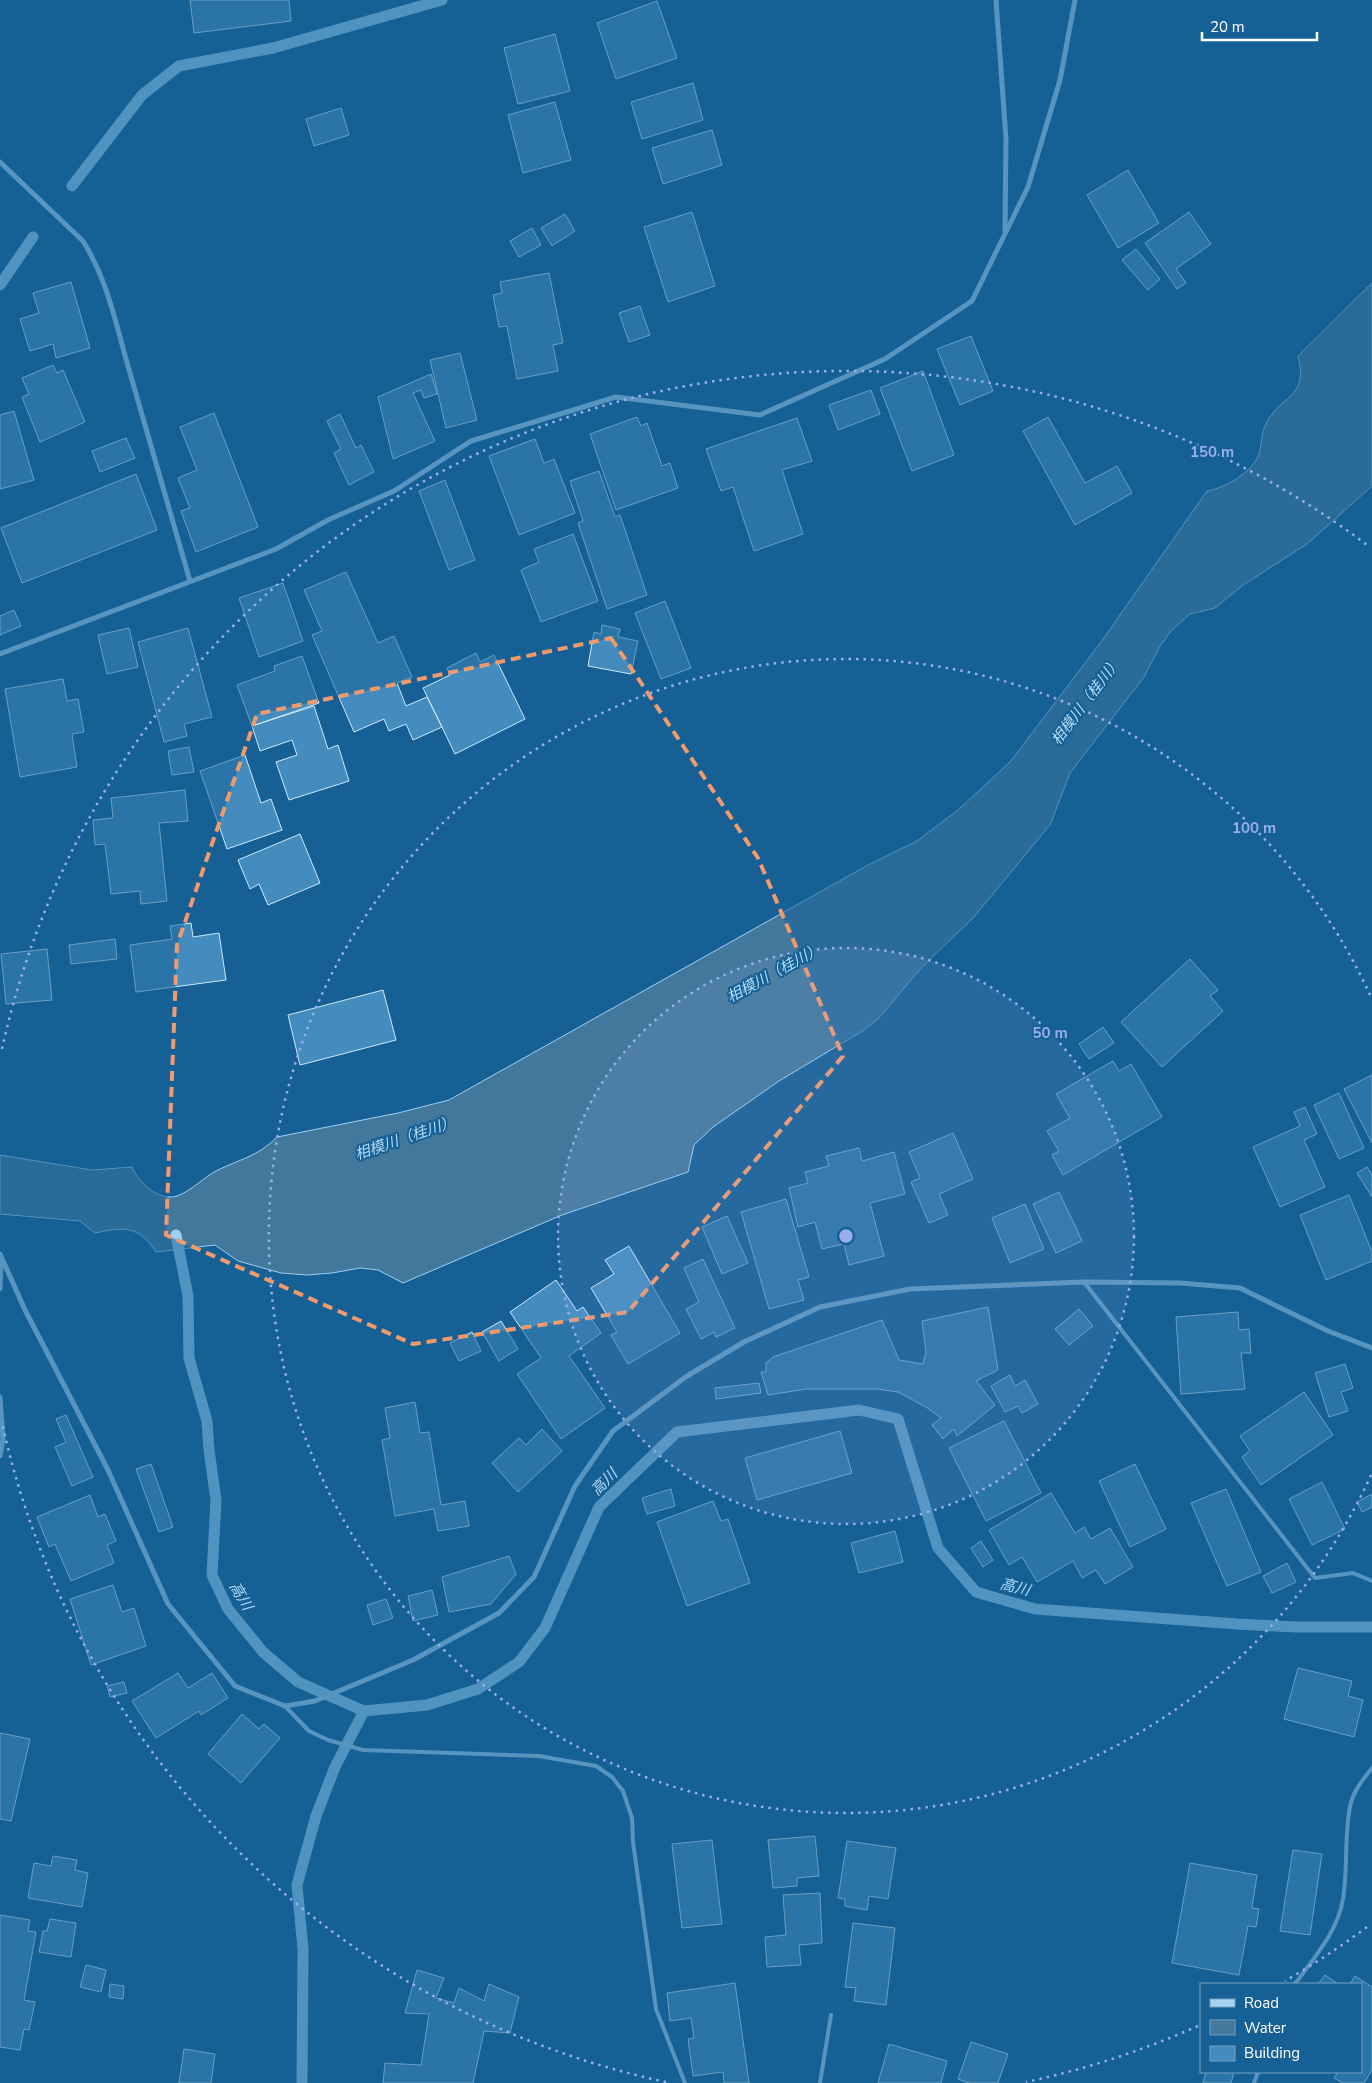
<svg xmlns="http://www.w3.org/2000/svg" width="1372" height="2083" font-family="'Nunito Sans','Noto Sans JP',sans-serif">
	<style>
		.water { fill: #43789d; stroke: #9ad1f4 }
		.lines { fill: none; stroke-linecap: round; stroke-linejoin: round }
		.stream { stroke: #9ad1f4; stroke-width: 11 }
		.building { fill: #448cbe; stroke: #ceeafc }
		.lane { stroke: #a7d3f1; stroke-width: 4 }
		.street { stroke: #a7d3f1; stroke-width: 5 }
		.marked { fill: none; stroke: #f19b6d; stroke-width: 4; stroke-dasharray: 10 6; stroke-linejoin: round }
		.ring { fill: none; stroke: #99afed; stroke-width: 2.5; stroke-dasharray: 2.5 5 }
		.labels { text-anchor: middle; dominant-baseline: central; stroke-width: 4; stroke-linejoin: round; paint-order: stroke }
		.water-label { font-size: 15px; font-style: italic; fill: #b3ddf8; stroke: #166095 }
		.centre { fill: #99afed; stroke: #166095; stroke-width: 2.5 }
		.ring-label { font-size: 15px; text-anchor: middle; font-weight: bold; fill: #99afed; stroke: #166095; stroke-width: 4; stroke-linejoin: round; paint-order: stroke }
	</style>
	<rect width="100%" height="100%" fill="#166095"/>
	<path class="water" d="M1372 283V486L1307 544 1243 585 1215 608 1190 614 1172 630 1160 646 1144 677 1070 773 1050 825 973 918 922 967 878 1019 864 1030 779 1081 713 1127 694 1145 688 1172 562 1215 403 1283 378 1270 360 1268 332 1273 307 1275 281 1273 238 1261 215 1245 156 1252C139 1225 123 1227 95 1233L80 1221 0 1214V1155L92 1170 132 1167C138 1182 159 1202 177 1196 191 1191 203 1178 216 1171 240 1159 257 1157 277 1137L398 1113 449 1100 868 865 917 841 958 810 1010 762 1101 642 1207 491C1225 488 1253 472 1259 454 1262 444 1261 433 1266 424 1280 394 1309 400 1298 356Z"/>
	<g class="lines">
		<path class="stream" d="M72 186 142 95 179 66 273 48 442 0
			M0 285 33 237
			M176 1235 188 1296 189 1358 207 1421 209 1450 216 1500 212 1575 228 1609 263 1652 298 1682 364 1711 427 1705 478 1689 519 1662 545 1628 599 1507 677 1432 859 1410 898 1419 938 1548 976 1592 1035 1609 1237 1624 1297 1627H1372
			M302 2083 303 1949 297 1885 316 1816 335 1767 364 1711"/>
	</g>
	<path class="building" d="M190 0H289L291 21 194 33Z
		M657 1 677 58 616 79 597 23Z
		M555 34 570 91 518 104 504 48Z
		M693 83 703 120 642 139 631 102Z
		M555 102 571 160 523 173 508 115Z
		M341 108 349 135 314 146 306 119Z
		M712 130 722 165 663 184 652 148Z
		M1128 170 1159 223 1118 248 1087 195Z
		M692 212 715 286 668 302 644 227Z
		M1189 212 1211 244 1176 269 1186 283 1177 289 1145 243Z
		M565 214 575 231 552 246 541 228Z
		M532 228 541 245 519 257 510 241Z
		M1136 249 1160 279 1148 290 1122 260Z
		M549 273 563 343 553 345 558 371 517 379 507 326 499 327 493 295 502 293 500 282Z
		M71 282 90 348 56 358 53 344 30 351 20 319 39 313 33 293Z
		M640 306 650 335 629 342 619 313Z
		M971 336 993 391 960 405 937 349Z
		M460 353 477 420 446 428 430 360Z
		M53 365 57 373 63 370 85 422 40 442 22 397 29 394 22 378Z
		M923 371 954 455 912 471 880 388Z
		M431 374 437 394 424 398 421 390 413 393 435 441 393 459 378 397Z
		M871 390 880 414 838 430 829 405Z
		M14 411 34 480 0 489V415Z
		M214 413 258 527 196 552 181 511 190 508 178 478 197 470 180 427Z
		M340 414 356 448 361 445 374 472 349 485 334 453 341 449 327 421Z
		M637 417 641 426 647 423 662 466 670 463 678 488 616 510 590 434Z
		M1048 417 1085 483 1117 466 1132 493 1075 525 1023 431Z
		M797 418 812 461 782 470 803 534 754 551 733 487 721 491 706 449Z
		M126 438 135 458 100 472 92 451Z
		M535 439 544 463 554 459 575 513 519 535 489 456Z
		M599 471 615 517 620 515 647 595 607 609 578 523 583 521 570 481Z
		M136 474 157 530 22 583 1 528Z
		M445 480 475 560 449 570 419 491Z
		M573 534 598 601 541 622 521 570 539 562 534 549Z
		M346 572 378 643 394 636 412 677 397 683 406 706 427 697 442 727 413 740 406 724 389 731 384 719 354 732 312 635 322 631 304 590Z
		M283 583 303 641 259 657 239 598Z
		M665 601 691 668 661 679 635 613Z
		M14 610 21 626 0 635V616Z
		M602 625 620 629 618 637 638 641 631 674 588 666 594 632 601 634Z
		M129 628 138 667 107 674 98 635Z
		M188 628 212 717 184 724 187 736 164 742 138 642Z
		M476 653 480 662 494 655 525 719 455 754 423 688 450 675 447 668Z
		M302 656 319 703 252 726 237 685 275 671 274 666Z
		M63 679 67 701 78 699 84 732 72 734 77 767 20 777 5 689Z
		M314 706 328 749 338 745 349 781 289 800 276 762 297 755 292 740 260 751 252 726Z
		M189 747 194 772 172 775 168 751Z
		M245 755 261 803 271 799 282 830 227 849 200 771Z
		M185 790 188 821 159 823 167 901 141 904 140 891 111 894 105 844 95 845 93 820 113 818 111 798Z
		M300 834 320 883 268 905 259 884 250 889 238 860Z
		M191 923 193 937 219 933 226 980 136 992 130 945 172 939 170 926Z
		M115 939 117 959 71 964 69 945Z
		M47 949 52 1000 6 1004 1 954Z
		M1190 959 1218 990 1210 996 1223 1011 1162 1067 1121 1022Z
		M383 990 396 1040 300 1065 288 1015Z
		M1103 1027 1114 1043 1089 1059 1079 1044Z
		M1113 1061 1119 1071 1131 1064 1162 1117 1063 1175 1052 1155 1059 1151 1047 1131 1070 1118 1056 1094Z
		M1372 1075V1143L1344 1089Z
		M1339 1093 1364 1148 1339 1159 1314 1105Z
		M1305 1107 1317 1134 1304 1140 1325 1187 1280 1207 1253 1147 1300 1126 1294 1112Z
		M953 1133 973 1179 939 1194 948 1215 929 1223 911 1182 920 1178 909 1152Z
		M859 1148 862 1161 894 1152 905 1194 870 1203 884 1256 849 1265 844 1244 822 1249 815 1222 798 1227 789 1188 808 1183 805 1172 829 1166 826 1156Z
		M1367 1167 1372 1175V1197L1357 1173Z
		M1059 1192 1082 1241 1056 1253 1033 1204Z
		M1349 1195 1372 1252V1261L1326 1280 1300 1215Z
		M786 1199 809 1277 798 1280 804 1300 769 1309 741 1212Z
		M1025 1204 1044 1249 1010 1263 992 1218Z
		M727 1216 748 1263 722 1274 702 1227Z
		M629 1246 680 1333 628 1364 611 1335 617 1332 591 1288 614 1274 605 1260Z
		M703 1259 735 1328 716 1337 714 1332 701 1339 686 1309 699 1302 684 1268Z
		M556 1280 577 1311 583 1307 601 1333 569 1356 605 1408 561 1439 517 1374 541 1358 510 1312Z
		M988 1307 998 1370 976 1381 995 1405 957 1436 954 1429 943 1439 932 1425 941 1418 926 1407 898 1392 877 1389H806L768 1395 761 1372H766V1363L773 1357 882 1320 899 1360 923 1364 926 1352 922 1321Z
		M1079 1309 1093 1326 1069 1345 1055 1329Z
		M1238 1312 1239 1330 1249 1329 1251 1353H1241L1245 1389 1181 1394 1176 1317Z
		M501 1321 518 1349 499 1361 482 1332Z
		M472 1332 481 1351 459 1361 450 1343Z
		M1345 1364 1353 1388 1341 1392 1348 1411 1329 1417 1315 1373Z
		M1010 1375 1015 1386 1025 1380 1038 1404 1022 1413 1018 1406 1005 1412 991 1386Z
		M759 1383 761 1393 716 1399 715 1388Z
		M1304 1392 1333 1435 1261 1485 1242 1457 1250 1451 1240 1436Z
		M415 1402 420 1433 429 1432 441 1505 465 1501 469 1526 438 1531 434 1509 395 1516 382 1440 390 1438 385 1408Z
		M66 1415 93 1477 72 1486 55 1447 66 1442 56 1419Z
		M1004 1421 1041 1493 986 1521 949 1448Z
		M542 1429 562 1451 518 1492 492 1463 519 1438 526 1445Z
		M840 1431 852 1473 757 1500 745 1458Z
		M151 1464 173 1527 159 1532 136 1469Z
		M1135 1464 1166 1529 1130 1547 1099 1481Z
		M1322 1482 1345 1529 1312 1545 1289 1499Z
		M671 1489 675 1506 647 1514 642 1498Z
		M1226 1489 1261 1572 1227 1586 1191 1503Z
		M1051 1493 1075 1533 1084 1527 1091 1539 1110 1528 1133 1567 1105 1584 1096 1570 1082 1578 1073 1561 1037 1582 1022 1557 1009 1565 989 1530Z
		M1372 1494V1507L1362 1512 1357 1502Z
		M90 1495 98 1517 105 1514 116 1541 107 1545 114 1563 71 1581 55 1544 49 1547 37 1517Z
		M713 1501 721 1521 728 1519 750 1583 687 1606 657 1522Z
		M895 1531 903 1562 859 1573 851 1543Z
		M981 1541 993 1560 983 1567 971 1548Z
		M509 1556 516 1574 491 1604 449 1612 442 1577Z
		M1287 1563 1296 1582 1272 1593 1263 1576Z
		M113 1585 122 1612 134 1608 146 1646 91 1665 70 1599Z
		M432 1590 438 1615 413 1621 408 1596Z
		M386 1599 393 1618 373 1625 367 1605Z
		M1298 1668 1352 1681 1348 1696 1363 1700 1354 1737 1284 1719Z
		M178 1673 188 1688 212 1673 228 1698 201 1715 199 1711 156 1738 132 1701Z
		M124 1682 127 1693 110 1697 107 1686Z
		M242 1714 259 1729 264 1724 280 1738 241 1783 208 1754Z
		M0 1733 30 1739 11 1821 0 1819Z
		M815 1836 819 1876 797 1878V1886L773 1888 768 1840Z
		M712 1840 722 1924 682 1928 672 1844Z
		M847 1841 896 1848 888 1899 869 1896 867 1910 845 1906V1899L838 1898Z
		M1293 1850 1322 1854 1310 1935 1280 1931Z
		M53 1856 77 1860 75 1870 88 1873 82 1907 28 1898 34 1863 51 1866Z
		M1190 1863 1257 1875 1252 1908 1259 1909 1256 1927 1248 1926 1239 1975 1172 1963Z
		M820 1893 822 1943 799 1945 801 1965 767 1967 765 1937 786 1935 783 1895Z
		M0 1915 30 1920 28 1931 36 1932 24 2000 35 2002 29 2030 24 2029 20 2050 0 2047Z
		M50 1919 76 1923 71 1957 39 1952 43 1931H47Z
		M853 1923 895 1928 886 2005 854 2001 856 1988 845 1987Z
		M86 1965 106 1970 101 1992 80 1987Z
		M417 1970 444 1978 436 1998 454 2003 459 1988 484 2001 489 1984 519 1997 510 2033 484 2031 473 2083H383L385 2063 421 2065 429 2014 405 2013Z
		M1325 1975 1338 1984H1318Z
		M1355 1976 1372 1987V2070L1364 2083H1343L1334 2078 1338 2072H1361V1984H1350Z
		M735 1983 749 2083H724L723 2072 693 2076 688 2039 694 2038 691 2018 670 2021 667 1993Z
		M110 1984 124 1986 123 1999 109 1997Z
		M971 2042 1008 2054 998 2083H969L958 2079Z
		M889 2044 947 2061 941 2083H878Z
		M184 2049 215 2054 211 2083H179Z
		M1206 2072H1234L1231 2083H1203Z"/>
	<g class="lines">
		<path class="lane" d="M1084 1282 1315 1578 1353 1573 1372 1581
			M285 1706 309 1731 328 1740 363 1750 539 1756 596 1766 612 1777 623 1791 632 1818 633 1842 656 2009 685 2083
			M1295 1984C1314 1958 1338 1931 1343 1899 1348 1869 1344 1837 1350 1807 1352 1793 1363 1779 1372 1768
			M820 2083 831 2015
			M1254 2083 1258 2072"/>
		<path class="street" d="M996 0 1006 139 1005 232
			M0 162 83 241C109 283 116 326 130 373 150 442 170 512 190 581
			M0 654 276 549 328 520 394 491 471 441 616 397 760 415 885 359 972 301 1028 187 1060 80 1075 0
			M0 1254 25 1310 108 1470 168 1604 235 1686 285 1706 315 1701 413 1660 499 1613 534 1577 575 1486 613 1431 687 1376 744 1342 820 1307 910 1289 1084 1282 1180 1283 1240 1288 1328 1331 1372 1348
			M0 1289 1 1259
			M0 1397 3 1439 0 1456"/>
	</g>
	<path d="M0 0H1372V2083H0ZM611 638 758 858 843 1056 628 1312 413 1344 166 1235 177 945 257 714Z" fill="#166095" fill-opacity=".55" fill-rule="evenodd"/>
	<path class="marked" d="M611 638 758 858 843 1056 628 1312 413 1344 166 1235 177 945 257 714Z"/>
	<circle cx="846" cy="1236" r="288" fill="#99afed" fill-opacity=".12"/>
	<g class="ring">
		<circle cx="846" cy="1236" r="288"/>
		<path d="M1371 1475A577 577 0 1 1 1371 997"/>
		<path d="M1367 1927A865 865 0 0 1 1285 1981M1198 2026A865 865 0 0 1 1026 2082M666 2082A865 865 0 0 1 2 1423M2 1049A865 865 0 0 1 1367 545"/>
	</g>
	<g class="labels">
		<g class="water-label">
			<text transform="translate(1086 701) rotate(-53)">相模川（桂川）</text>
			<text transform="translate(774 973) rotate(-29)">相模川（桂川）</text>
			<text transform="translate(405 1138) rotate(-19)">相模川（桂川）</text>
			<text transform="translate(604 1482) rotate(-45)">高川</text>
			<text transform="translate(1015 1587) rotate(15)">高川</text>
			<text transform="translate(241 1596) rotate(59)">高川</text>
		</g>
	</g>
	<circle cx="846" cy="1236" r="8" class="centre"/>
	<g class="ring-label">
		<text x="1212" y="457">150 m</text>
		<text x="1254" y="833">100 m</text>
		<text x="1050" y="1038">50 m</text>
	</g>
	<rect x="1200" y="1983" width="162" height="90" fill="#166095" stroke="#73a0bf"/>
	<rect x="1210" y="1999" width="25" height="8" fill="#a7d3f1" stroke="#73a0bf"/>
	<text x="1244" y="2008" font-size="15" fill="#ffffff">Road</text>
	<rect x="1210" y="2020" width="25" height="15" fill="#43789d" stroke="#73a0bf"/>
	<text x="1244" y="2033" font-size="15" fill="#ffffff">Water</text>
	<rect x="1210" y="2046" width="25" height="15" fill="#448cbe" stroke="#73a0bf"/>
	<text x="1244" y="2058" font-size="15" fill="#ffffff">Building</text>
	<path d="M1202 32v8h115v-8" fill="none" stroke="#ffffff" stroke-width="2.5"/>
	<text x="1210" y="32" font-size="15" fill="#ffffff" stroke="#166095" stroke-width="4" paint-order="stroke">20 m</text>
</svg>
